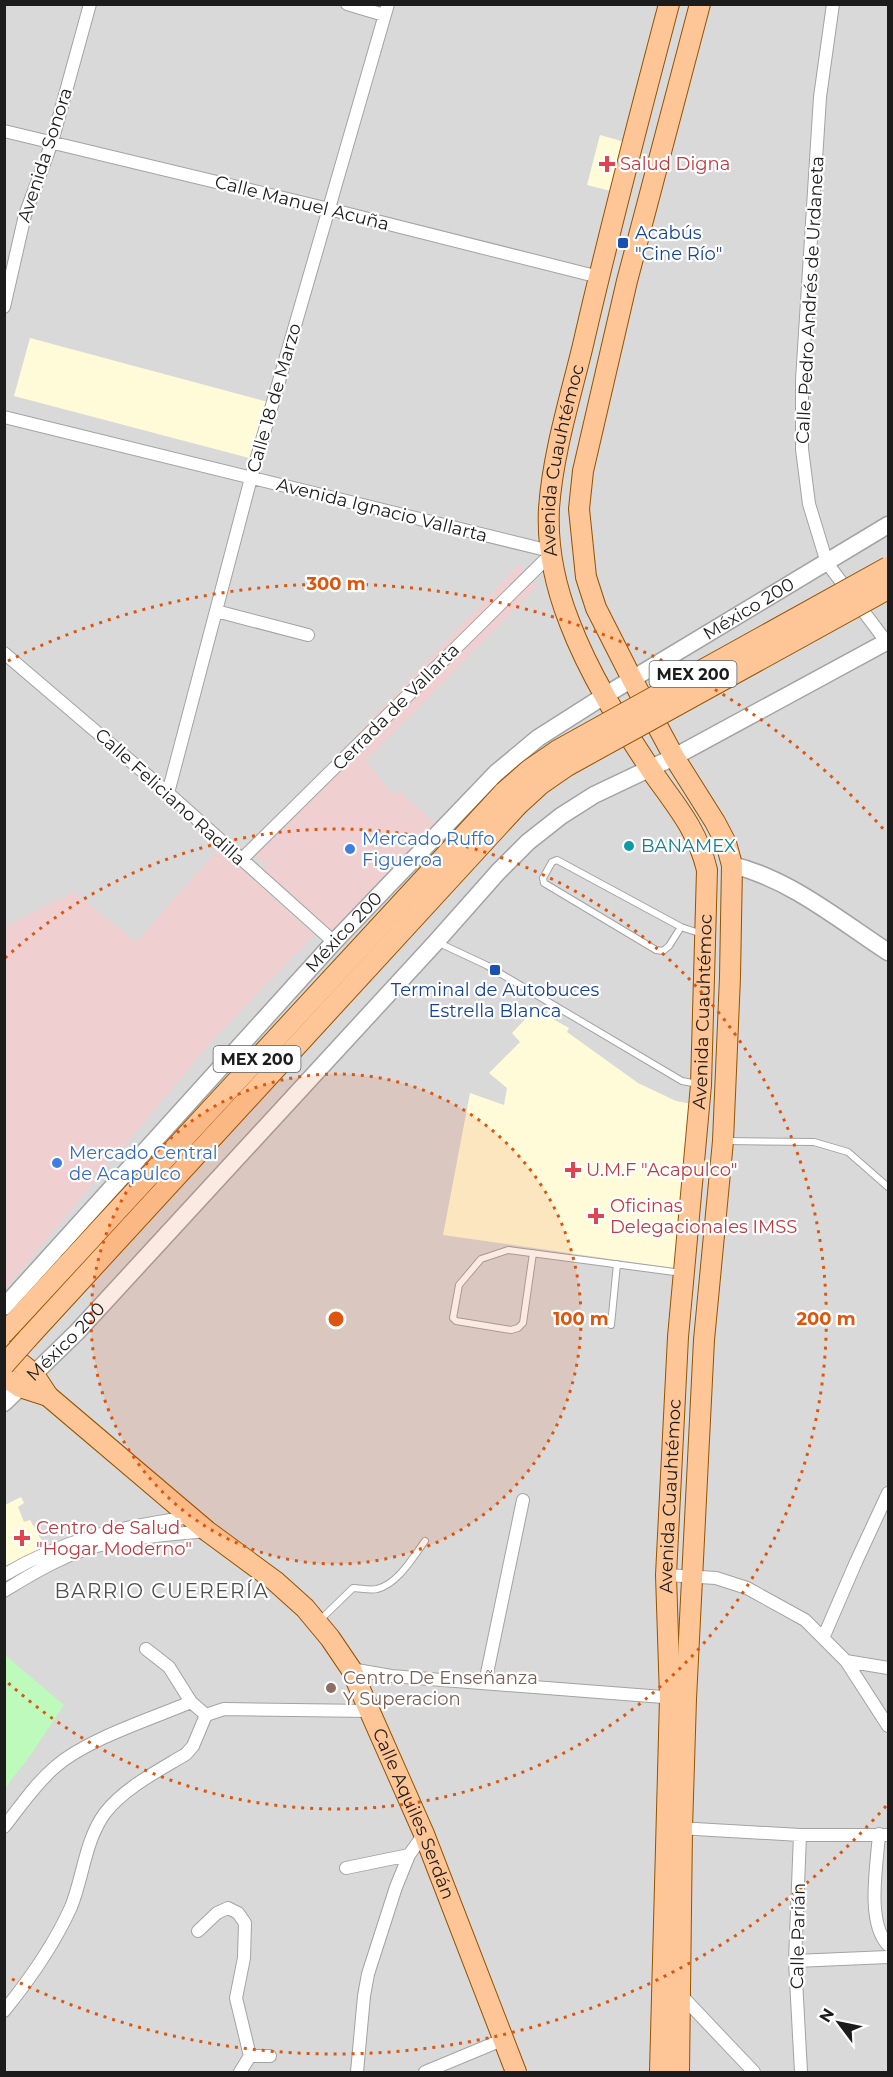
<svg xmlns="http://www.w3.org/2000/svg" width="893" height="2077" font-family="Montserrat,sans-serif">
	<style>
		.residential { fill: #dad9d9 }
		.commercial { fill: #f0cfd1 }
		.education { fill: #fffbd9 }
		.park { fill: #bdfabb }
		.lines { fill: none; stroke-linecap: round; stroke-linejoin: round }
		.service-casing { stroke: #a3a3a3; stroke-width: 8 }
		.minor-casing { stroke: #a3a3a3; stroke-width: 14 }
		.tertiary-casing { stroke: #a3a3a3; stroke-width: 19 }
		.primary-casing { stroke: #945300; stroke-width: 22 }
		.service { stroke: #fff; stroke-width: 6 }
		.minor { stroke: #fff; stroke-width: 12 }
		.tertiary { stroke: #fff; stroke-width: 16 }
		.primary { stroke: #fec696; stroke-width: 20 }
		.primary-bridge-casing { stroke: #945300; stroke-width: 22; stroke-linecap: butt }
		.primary-bridge { stroke: #fec696; stroke-width: 20 }
		.ring { fill: none; stroke: #de560d; stroke-width: 3; stroke-dasharray: 3 6 }
		.health-dot { fill: #e0444e; stroke: #fff; stroke-width: 2 }
		.transit-dot { fill: #1a4fb4; stroke: #fff; stroke-width: 2 }
		.culture-dot { fill: #0f9aa8; stroke: #fff; stroke-width: 2 }
		.shop-dot { fill: #3f7fe0; stroke: #fff; stroke-width: 2 }
		.education-dot { fill: #8d6e63; stroke: #fff; stroke-width: 2 }
		.labels { text-anchor: middle; dominant-baseline: central; stroke-width: 4.5; stroke-linejoin: round; paint-order: stroke }
		.shield { fill: #fff; stroke: #606060; stroke-width: 1.5 }
		.shield-label { font-size: 16px; font-weight: bold; fill: #1c1c1c }
		.street-label { font-size: 18px; fill: #1c1c1c; stroke: #fff }
		.health-label { font-size: 18px; fill: #be3a42; stroke: #fff; text-anchor: start }
		.transit-label { font-size: 18px; fill: #164399; stroke: #fff; text-anchor: start }
		.shop-label { font-size: 18px; fill: #366cbe; stroke: #fff; text-anchor: start }
		.culture-label { font-size: 18px; fill: #0d838f; stroke: #fff; text-anchor: start }
		.education-label { font-size: 18px; fill: #785e54; stroke: #fff; text-anchor: start }
		.neighbourhood-label { font-size: 20px; letter-spacing: 1.5px; fill: #4f4f4f; stroke: #fff }
		.centre { fill: #de560d; stroke: #fff; stroke-width: 3 }
		.ring-label { font-size: 18px; text-anchor: middle; font-weight: bold; fill: #de560d; stroke: #fff; stroke-width: 4.5; stroke-linejoin: round; paint-order: stroke }
	</style>
	<rect width="100%" height="100%" fill="#eee8e1"/>
	<path class="residential" d="M5 5H888V2072H5Z"/>
	<path class="commercial" d="M520 564 537 586 366 761 393 795 399 790 440 828 334 936 261 871 312 817 265 865 249 847Z
		M219 848 314 935 216 1036 5 1289V927L73 892 136 942Z"/>
	<path class="education" d="M600 135 628 143 615 192 587 185Z
		M30 338 268 402 253 459 14 396Z
		M535 1009 569 1028 567 1032 638 1083 676 1101 697 1105 680 1269 443 1235 470 1093 504 1105 507 1088 489 1073 520 1042 512 1033Z
		M21 1497 24 1503 18 1507 24 1522 30 1520 46 1548 5 1566V1505Z"/>
	<path class="park" d="M5 1655 64 1705 30 1756 5 1788Z"/>
	<g class="lines">
		<g class="service-casing">
			<path id="service" d="M681 927 669 946 663 951 656 950 544 883 543 878 552 862 557 860 681 927 702 934
				M439 943 486 965 682 1081 698 1084
				M726 1141 814 1142 848 1152 888 1187
				M533 1253 523 1323 518 1328 511 1330 456 1321 453 1318 459 1285 481 1259 508 1250 682 1273
				M611 1325 617 1264
				M320 1620 353 1588C360 1588 370 1591 377 1589 398 1584 413 1557 425 1541"/>
		</g>
		<g class="minor-casing">
			<path id="minor" d="M347 4 384 15
				M833 4 820 97 802 380V449L809 504 827 563 888 644
				M4 131 329 209 599 277
				M4 307 25 215 52 142 90 4
				M4 417 550 551
				M216 611 308 635
				M4 653 168 793 334 942
				M168 793 251 478 388 4
				M241 860 551 554
				M4 1575C66 1538 121 1527 191 1517
				M666 1575 716 1578 747 1588 805 1620 846 1661 888 1726
				M4 1591C36 1571 69 1552 105 1544 139 1536 174 1534 207 1531
				M824 1636 856 1562 888 1493
				M146 1649 169 1667 191 1702 206 1715
				M846 1661 888 1668
				M351 1669 391 1676 676 1698
				M485 1683 523 1500
				M206 1715 224 1709 370 1711
				M4 1827C20 1807 35 1784 55 1767 87 1739 151 1719 191 1702
				M678 1828 800 1835H888
				M879 1834C877 1865 866 1922 888 1945
				M800 1835 795 1961 801 2072
				M346 1868 409 1855
				M198 1931 217 1913 228 1908 238 1913 245 1923 244 1958 236 1998 250 2056
				M795 1961 888 1957
				M679 1993 754 2072
				M4 2011C30 1979 54 1945 71 1907 83 1878 85 1840 105 1813 124 1788 158 1771 186 1754L193 1746 206 1715
				M250 2056H270
				M240 2072 250 2056
				M357 2072 364 1996 368 1974 396 1887 409 1855 424 1834
				M425 2072 502 2040"/>
		</g>
		<g class="tertiary-casing">
			<g id="tertiary">
				<path d="M732 865C790 879 839 920 888 952"/>
				<path id="s1" d="M4 1307 334 942 496 773 538 738 604 696 888 525"/>
				<path id="s2" d="M4 1403 77 1332 436 942 498 872 528 842 561 816 594 795 674 757 888 641"/>
			</g>
		</g>
		<g class="primary-casing">
			<g id="primary">
				<path d="M4 1333 504 792"/>
				<path d="M28 1338 517 806"/>
				<path id="s3" d="M4 1350 33 1373 48 1396 207 1531 275 1581 305 1608 330 1638 351 1669 424 1834 516 2072"/>
				<path d="M4 1376 20 1387 48 1396"/>
				<path id="s4" d="M660 2072 670 1698 666 1575 678 1337 701 1085 707 870C697 828 675 805 651 770 620 723 589 674 569 621 555 585 547 547 549 508 553 453 570 399 583 345 609 231 639 118 669 4"/>
				<path d="M679 2072 682 1829 686 1699 704 1340 723 1141 730 977 732 865 726 843 715 822 674 757 632 679 596 608 586 577 579 509 583 471 627 281 700 4"/>
			</g>
		</g>
		<use href="#service" class="service"/>
		<use href="#minor" class="minor"/>
		<use href="#tertiary" class="tertiary"/>
		<use href="#primary" class="primary"/>
		<g class="primary-bridge-casing">
			<path id="primary-bridge" d="M504 792 529 770 558 750 888 567
				M517 806 541 784 567 766 888 589
				M4 1365 28 1338"/>
		</g>
		<use href="#primary-bridge" class="primary-bridge"/>
	</g>
	<circle cx="336" cy="1319" r="245" fill="#de560d" fill-opacity=".12"/>
	<g class="ring">
		<circle cx="336" cy="1319" r="245"/>
		<path d="M5 958A490 490 0 1 1 5 1680"/>
		<path d="M886 1806A735 735 0 0 1 8 1977M8 661A735 735 0 0 1 886 832"/>
	</g>
	<g class="health-dot">
		<path d="M604 155h6v6h6v6h-6v6h-6v-6h-6v-6h6z"/>
		<path d="M570 1161h6v6h6v6h-6v6h-6v-6h-6v-6h6z"/>
		<path d="M593 1207h6v6h6v6h-6v6h-6v-6h-6v-6h6z"/>
		<path d="M19 1529h6v6h6v6h-6v6h-6v-6h-6v-6h6z"/>
	</g>
	<g class="transit-dot">
		<rect x="617" y="237" width="12" height="12" rx="3"/>
		<rect x="489" y="964" width="12" height="12" rx="3"/>
	</g>
	<circle class="culture-dot" cx="629" cy="846" r="6"/>
	<g class="shop-dot">
		<circle cx="350" cy="849" r="6"/>
		<circle cx="57" cy="1163" r="6"/>
	</g>
	<circle class="education-dot" cx="331" cy="1688" r="6"/>
	<g class="labels">
		<g class="shield">
			<rect x="649.5" y="661" width="87" height="26" rx="4.5"/>
			<rect x="213.5" y="1046" width="87" height="26" rx="4.5"/>
		</g>
		<g class="shield-label">
			<text x="693" y="674">MEX 200</text>
			<text x="257" y="1059">MEX 200</text>
		</g>
		<g class="street-label">
			<text transform="translate(45 155) rotate(-72)">Avenida Sonora</text>
			<text transform="translate(302 203) rotate(14)">Calle Manuel Acuña</text>
			<text transform="translate(810 300) rotate(-87)">Calle Pedro Andrés de Urdaneta</text>
			<text transform="translate(274 398) rotate(-74)">Calle 18 de Marzo</text>
			<text stroke="none"><textPath href="#s4" startOffset="1654">Avenida Cuauhtémoc</textPath></text>
			<text transform="translate(382 510) rotate(14)">Avenida Ignacio Vallarta</text>
			<text stroke="none"><textPath href="#s1" startOffset="1028">México 200</textPath></text>
			<text transform="translate(396 707) rotate(-45)">Cerrada de Vallarta</text>
			<text transform="translate(170 797) rotate(42)">Calle Feliciano Radilla</text>
			<text stroke="none"><textPath href="#s1" startOffset="506">México 200</textPath></text>
			<text stroke="none"><textPath href="#s4" startOffset="1062">Avenida Cuauhtémoc</textPath></text>
			<text stroke="none"><textPath href="#s2" startOffset="87">México 200</textPath></text>
			<text stroke="none"><textPath href="#s4" startOffset="576">Avenida Cuauhtémoc</textPath></text>
			<text stroke="none"><textPath href="#s3" startOffset="632">Calle Aquiles Serdán</textPath></text>
			<text transform="translate(798 1936) rotate(-89)">Calle Parián</text>
		</g>
		<g class="health-label">
			<text x="620" y="164">Salud Digna</text>
			<text x="586" y="1170">U.M.F "Acapulco"</text>
			<text x="610" y="1206">Oficinas<tspan x="610" dy="21">Delegacionales IMSS</tspan></text>
			<text x="36" y="1528">Centro de Salud<tspan x="36" dy="21">"Hogar Moderno"</tspan></text>
		</g>
		<g class="transit-label">
			<text x="635" y="233">Acabús<tspan x="635" dy="21">"Cine Río"</tspan></text>
			<text x="495" y="990" text-anchor="middle">Terminal de Autobuces<tspan x="495" dy="21">Estrella Blanca</tspan></text>
		</g>
		<g class="shop-label">
			<text x="362" y="839">Mercado Ruffo<tspan x="362" dy="21">Figueroa</tspan></text>
			<text x="69" y="1153">Mercado Central<tspan x="69" dy="21">de Acapulco</tspan></text>
		</g>
		<g class="culture-label">
			<text x="641" y="846">BANAMEX</text>
		</g>
		<g class="education-label">
			<text x="343" y="1678">Centro De Enseñanza<tspan x="343" dy="21">Y Superacion</tspan></text>
		</g>
		<g class="neighbourhood-label">
			<text x="162" y="1591">BARRIO CUERERÍA</text>
		</g>
	</g>
	<circle cx="336" cy="1319" r="9" class="centre"/>
	<g class="ring-label">
		<text x="336" y="590">300 m</text>
		<text x="581" y="1325">100 m</text>
		<text x="826" y="1325">200 m</text>
	</g>
	<rect width="893" height="2077" fill="none" stroke="#1c1c1c" stroke-width="12"/>
	<g transform="translate(839 2023) rotate(302)" stroke="#ffffff" stroke-width="4.5" paint-order="stroke">
	<path d="M0-4.5L10 22L0 15L-10 22Z" fill="#1c1c1c"/>
	<text y="-9" font-size="16" font-weight="bold" text-anchor="middle" fill="#1c1c1c">N</text>
	</g>
</svg>
